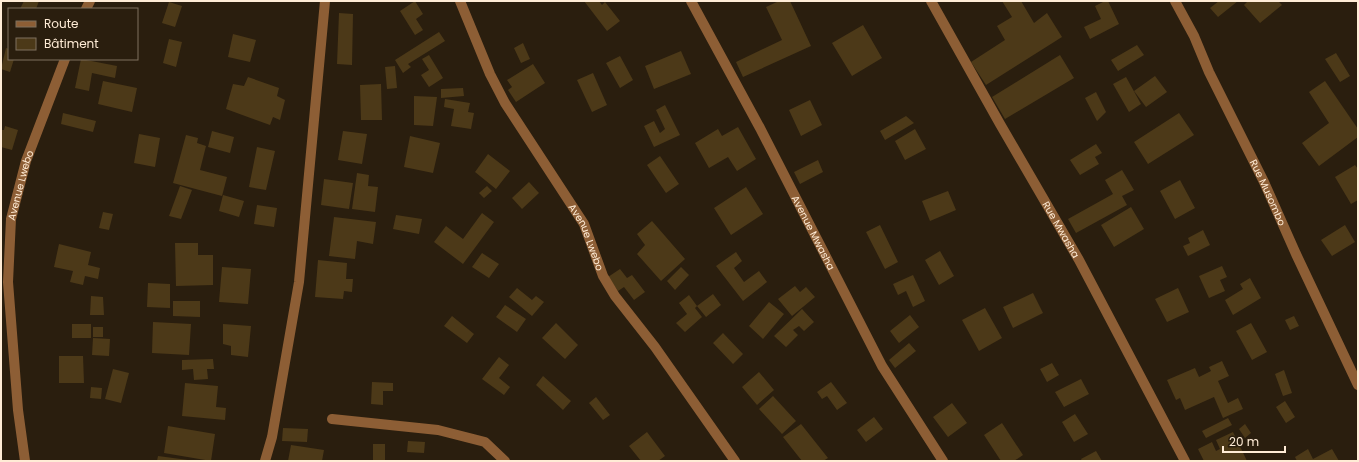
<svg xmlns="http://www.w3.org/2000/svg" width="1359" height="462" font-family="Poppins,sans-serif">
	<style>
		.building { fill: #4c3918 }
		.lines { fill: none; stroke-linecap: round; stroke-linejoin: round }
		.minor { stroke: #8d5e35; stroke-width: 10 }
		.labels { text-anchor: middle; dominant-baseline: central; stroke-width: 3.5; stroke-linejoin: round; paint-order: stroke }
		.street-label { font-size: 10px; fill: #ffecd6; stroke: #2a1e0e }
	</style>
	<rect width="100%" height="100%" fill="#2a1e0e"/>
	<path class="building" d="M24 1H39L36 9H20Z
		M415 1 423 14 416 19 423 30 415 35 400 11Z
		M584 1H599L602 5 605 2 620 21 607 31Z
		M779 1H790L811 46 743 77 736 62 782 40 766 7Z
		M1002 1H1021L1034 23 1047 13 1062 37 986 85 971 62 1005 40 997 26 1012 17Z
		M1105 1H1108L1119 24 1090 39 1084 27 1101 19 1095 6Z
		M1219 1H1238L1218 17 1210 8Z
		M1248 1H1278L1282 5 1260 23 1244 5Z
		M169 2 182 6 175 27 162 23Z
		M339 13 353 14 352 65 337 64Z
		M863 25 882 58 852 76 832 43Z
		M439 32 445 41 408 64 411 67 403 73 395 60Z
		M233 34 256 40 250 62 228 57Z
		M169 39 182 42 176 67 163 63Z
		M523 43 530 59 521 63 514 48Z
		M1137 45 1144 55 1118 71 1111 60Z
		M6 48 9 49V59H14L10 72 1 69Z
		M681 51 691 74 654 89 645 66Z
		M1336 53 1350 76 1340 82 1325 59Z
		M429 55 443 78 429 87 421 75 429 70 422 59Z
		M1060 55 1074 78 1005 119 992 97Z
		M620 56 633 80 620 88 606 63Z
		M81 59 117 66 115 78 92 73 89 91 75 88Z
		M533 64 545 83 516 102 508 90 512 87 507 80Z
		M395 66 397 88 387 89 385 67Z
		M593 73 607 105 592 112 577 80Z
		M1155 76 1167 92 1146 107 1134 91Z
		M248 77 279 88 277 96 285 100 280 120 273 117 270 125 226 109 233 84 244 86Z
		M1126 77 1141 104 1129 112 1113 84Z
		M103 81 137 88 132 112 98 104Z
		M1325 81 1358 129V137L1319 166 1302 143 1329 123 1309 92Z
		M381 84 382 120H361L360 85Z
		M463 88 464 96 441 98V89Z
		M1096 92 1106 112 1097 121 1085 98Z
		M414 96 437 97 433 126 414 125Z
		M445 99 470 103 468 112 474 113 471 129 451 126 454 109 444 107Z
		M810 100 822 125 801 136 789 110Z
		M665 105 680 135 654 147 644 126 654 121 660 133 665 129 656 110Z
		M63 113 96 121 93 132 61 124Z
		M1179 113 1194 135 1148 164 1134 142Z
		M906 116 914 123 885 140 880 131Z
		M5 126 18 130 12 150 1 147V130H4Z
		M738 127 756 159 737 171 728 157 709 168 695 143 718 129 722 136Z
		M915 129 926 149 905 160 895 141Z
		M212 131 234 137 230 153 208 147Z
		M343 131 367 134 362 164 338 160Z
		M139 134 160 138 155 167 134 163Z
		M186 135 198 138 197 143 206 146 200 170 227 177 222 196 173 183Z
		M410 136 440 143 433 173 404 167Z
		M1096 144 1102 153 1095 157 1099 164 1080 175 1070 160Z
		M257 147 275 151 266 190 249 187Z
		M488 154 510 171 496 189 475 172Z
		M660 156 679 184 666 193 647 165Z
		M818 160 823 172 800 184 794 172Z
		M1355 165 1358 169V200L1351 204 1335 177Z
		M1122 170 1134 190 1122 196 1127 205 1076 233 1068 219 1113 194 1105 180Z
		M357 173 369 175 368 186 378 187 375 212 352 209Z
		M324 179 353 183 349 209 321 205Z
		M1180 180 1195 208 1175 219 1160 191Z
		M529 182 539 193 522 209 512 198Z
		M180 186 192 190 181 219 169 216Z
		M487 186 492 191 484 198 479 193Z
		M746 187 763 214 731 235 714 208Z
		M948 191 956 210 930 221 922 201Z
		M223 195 244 201 239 217 219 211Z
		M257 205 277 208 274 227 254 224Z
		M1131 207 1144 229 1114 247 1101 225Z
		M103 212 113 214 109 230 99 228Z
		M482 213 494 222 463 264 434 242 446 226 463 239Z
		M396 215 422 219 419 234 393 229Z
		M334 217 376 222 373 244 357 241 355 259 329 256Z
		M652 221 685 259 661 281 637 254 645 245 637 234Z
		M880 225 898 262 885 269 866 232Z
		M1345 225 1355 242 1332 256 1321 240Z
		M1203 230 1210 245 1188 256 1183 246 1190 243 1188 238Z
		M175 243H198V255H213V285L176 286Z
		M59 244 91 252 88 265 100 268 98 279 85 276 83 285 70 282 73 271 54 267Z
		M940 251 954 276 939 285 925 260Z
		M736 252 742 261 734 268 744 282 759 271 767 282 743 301 716 266Z
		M482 253 499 264 489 278 472 267Z
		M318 260 347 263 346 279H353L352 292 344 291 343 299 315 297Z
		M1222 266 1227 277 1220 280 1225 291 1209 298 1199 276Z
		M222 267 251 269 248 304 219 302Z
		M681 267 689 275 675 290 667 281Z
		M620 269 627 278 632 275 645 292 634 300 624 287 618 291 608 277Z
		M913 275 925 301 913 307 906 291 898 295 893 284Z
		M1250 278 1261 298 1233 315 1225 300 1243 289 1240 284Z
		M148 283 170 284V308L147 307Z
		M795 286 800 292 806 287 815 297 792 316 778 299Z
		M517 288 532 300 536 296 544 302 532 316 509 297Z
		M1178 288 1189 312 1167 322 1155 299Z
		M1033 293 1043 313 1013 328 1003 307Z
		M713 294 721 305 706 317 697 306 695 308 702 317 685 332 676 323 687 314 679 303 689 295 697 306Z
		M91 296 103 297 104 315H90Z
		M173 301H200V317L173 316Z
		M769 302 784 314 763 339 749 326Z
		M505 305 526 319 517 332 496 317Z
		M985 308 1002 338 979 351 962 320Z
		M802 309 814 322 804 331 799 326 793 330 798 335 786 347 774 336Z
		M910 315 919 327 899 343 890 331Z
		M452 316 474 334 467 343 444 326Z
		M1294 316 1299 326 1290 330 1285 320Z
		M153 322 191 324 189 355 152 353Z
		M556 323 578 345 565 359 542 338Z
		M1251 323 1267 352 1252 360 1236 331Z
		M72 324H91V338H72Z
		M223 324 251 326 248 357 231 355V346L223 344Z
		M93 327H103V337H93Z
		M723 333 743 354 733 364 713 343Z
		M93 338 110 339 109 356 92 355Z
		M909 343 916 351 895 368 889 360Z
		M59 356H83L84 383H59Z
		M499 357 509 365 499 378 510 387 504 395 482 379Z
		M213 359 214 369H207L208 379 194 380 193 369 182 370V360Z
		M1222 361 1229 376 1218 381 1228 403 1238 398 1243 409 1223 418 1214 397 1185 410 1180 398 1176 400 1167 380 1195 368 1199 377 1211 371 1209 367Z
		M1052 363 1059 375 1047 382 1040 369Z
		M113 369 129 373 121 403 105 399Z
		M1284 370 1292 393 1283 396 1275 374Z
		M759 372 774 390 757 405 742 387Z
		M543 376 571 401 563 410 536 385Z
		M1081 379 1089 394 1064 407 1055 392Z
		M372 382 393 383V391H383V405L371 404Z
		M831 382 847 403 837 410 827 396 822 399 817 392Z
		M185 383 218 386 216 407 226 408 225 420 182 416Z
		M91 387 102 388 101 399 90 398Z
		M773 396 796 421 782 434 759 409Z
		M596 397 610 415 603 420 589 403Z
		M1285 401 1295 417 1286 423 1276 407Z
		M952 403 967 423 948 437 933 417Z
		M1075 414 1088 434 1074 442 1062 422Z
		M874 417 883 429 866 442 857 430Z
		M1228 418 1232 425 1206 438 1202 431Z
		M1002 423 1023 455 1014 461H1001L984 435Z
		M801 424 828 458 823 461H802L783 437Z
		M1245 424 1251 433 1245 438 1239 429Z
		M168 426 215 434 211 461 164 453Z
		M283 428 308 429 307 442 282 441Z
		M647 432 665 456 658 461H641L629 446Z
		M1233 432 1247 461H1204L1198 449 1212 442 1216 451 1220 449 1216 440Z
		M408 441 425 442 424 453 407 452Z
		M373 444H385V461H373Z
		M291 445 324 450 322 461H288Z
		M1308 449 1313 459 1332 449 1339 461H1297L1295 457Z
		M1096 451 1102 461H1082L1081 459Z
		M158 456 188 460 187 461H157Z"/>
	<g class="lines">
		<g class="minor">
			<path id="s1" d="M460 1 490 74 505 103 584 224 603 276 615 296 655 347 735 461"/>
			<path id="s2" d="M691 1 760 128 882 366 943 461"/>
			<path id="s3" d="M931 1 1000 124 1079 260 1185 461"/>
			<path id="s4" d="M1175 1 1194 36 1209 72 1264 182 1296 254 1358 385"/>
			<path d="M86 9 90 1"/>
			<path d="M332 419 438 430 485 442 505 461"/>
			<path id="s5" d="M25 461 18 410 8 282 11 219 26 161 65 59"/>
			<path d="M265 461 272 437 299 282 325 1"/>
		</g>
	</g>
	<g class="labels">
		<g class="street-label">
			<text stroke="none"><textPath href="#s5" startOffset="278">Avenue Lwebo</textPath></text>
			<text stroke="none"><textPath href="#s4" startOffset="213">Rue Musombo</textPath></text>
			<text stroke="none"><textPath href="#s3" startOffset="263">Rue Mwasha</textPath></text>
			<text stroke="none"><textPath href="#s2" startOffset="262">Avenue Mwasha</textPath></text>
			<text stroke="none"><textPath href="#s1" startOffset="269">Avenue Lwebo</textPath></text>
		</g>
	</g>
	<rect width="1359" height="462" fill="none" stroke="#ffecd6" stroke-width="4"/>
	<rect x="8" y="8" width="130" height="52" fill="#2a1e0e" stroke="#7f705e"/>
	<rect x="16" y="21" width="20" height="6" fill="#8d5e35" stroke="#7f705e"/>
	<text x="44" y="28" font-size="12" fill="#ffecd6">Route</text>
	<rect x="16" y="38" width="20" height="12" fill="#4c3918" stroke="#7f705e"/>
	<text x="44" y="48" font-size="12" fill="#ffecd6">Bâtiment</text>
	<path d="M1223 446v6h62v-6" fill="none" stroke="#ffecd6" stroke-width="2"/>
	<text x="1229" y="446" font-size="12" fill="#ffecd6" stroke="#2a1e0e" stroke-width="3" paint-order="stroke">20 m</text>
</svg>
